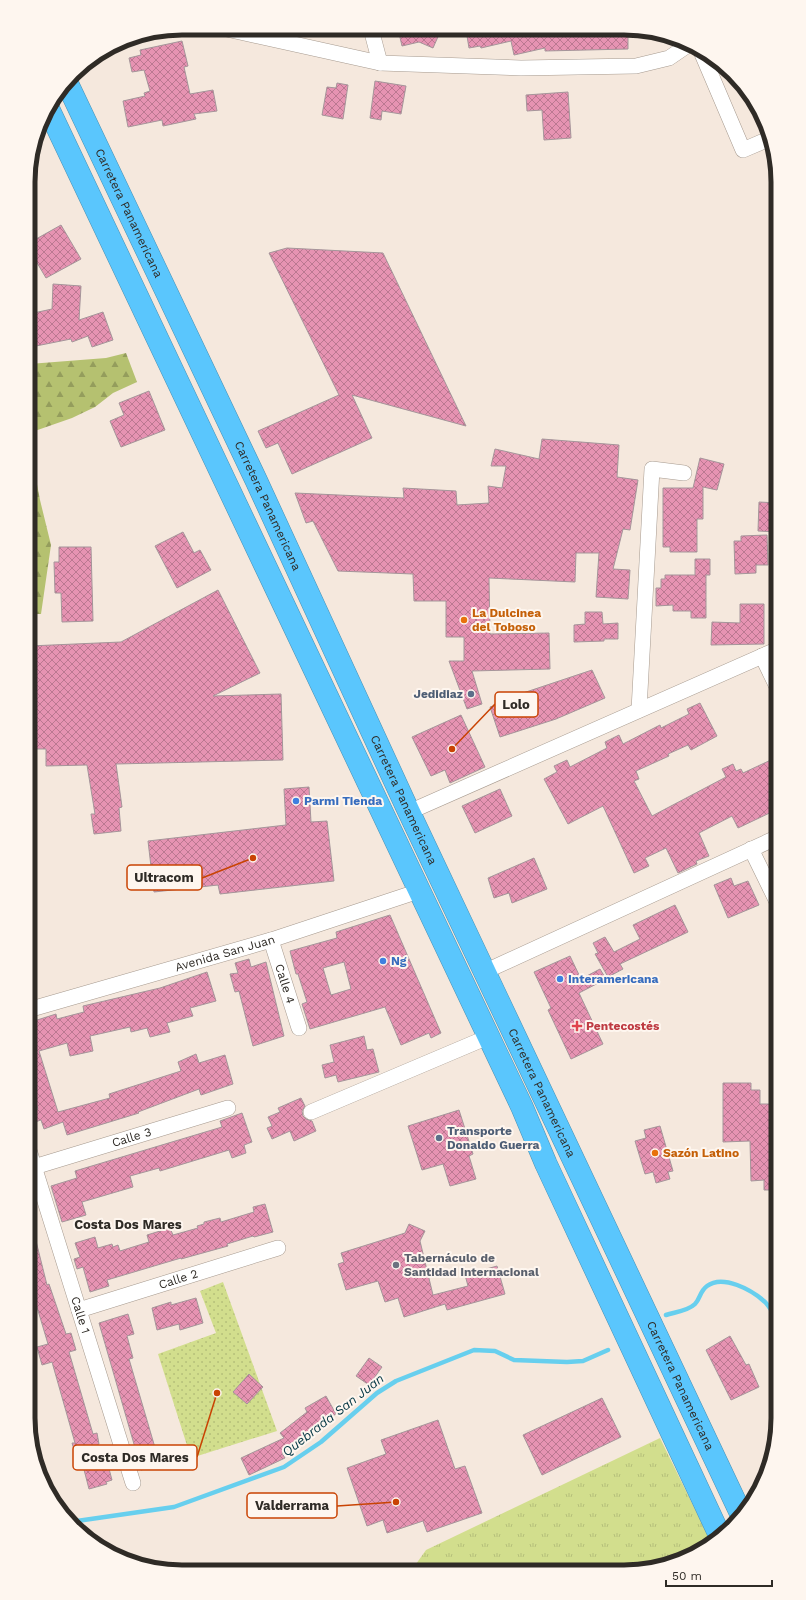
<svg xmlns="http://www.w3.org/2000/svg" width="806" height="1600" font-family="'Work Sans',sans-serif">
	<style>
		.grass { fill: url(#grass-tufts) }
		.forest { fill: url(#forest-firs) }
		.park { fill: url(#park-dots) }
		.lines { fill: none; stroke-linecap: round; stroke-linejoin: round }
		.stream { stroke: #67cfee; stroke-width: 4.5 }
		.building { fill: url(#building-cross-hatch); stroke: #a5959a; fill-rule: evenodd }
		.street-casing { stroke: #a69a8f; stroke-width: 16 }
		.highway-casing { stroke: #4b90b2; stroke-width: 23 }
		.street { stroke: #fff; stroke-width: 15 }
		.highway { stroke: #5ac6fd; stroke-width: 22 }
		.food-dot { fill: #e8710a; stroke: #fef6ef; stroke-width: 1.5 }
		.service-dot { fill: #5c6f8a; stroke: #fef6ef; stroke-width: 1.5 }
		.shop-dot { fill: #3f7fe0; stroke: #fef6ef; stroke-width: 1.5 }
		.health-dot { fill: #e0444e; stroke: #fef6ef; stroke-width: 1.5 }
		.worship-dot { fill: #6b7280; stroke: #fef6ef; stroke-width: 1.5 }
		.labels { text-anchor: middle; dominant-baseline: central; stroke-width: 4; stroke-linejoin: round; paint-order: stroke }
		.street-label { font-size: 12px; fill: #2f2b26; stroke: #fef6ef }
		.food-label { font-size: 12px; font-weight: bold; fill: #c56008; stroke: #fef6ef; text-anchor: start }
		.service-label { font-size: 12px; font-weight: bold; fill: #4e5e75; stroke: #fef6ef; text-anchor: end }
		.shop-label { font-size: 12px; font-weight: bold; fill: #366cbe; stroke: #fef6ef; text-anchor: start }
		.health-label { font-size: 12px; font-weight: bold; fill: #be3a42; stroke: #fef6ef; text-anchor: start }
		.worship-label { font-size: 12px; font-weight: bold; fill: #5b616d; stroke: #fef6ef; text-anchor: start }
		.neighbourhood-label { font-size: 13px; font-weight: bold; fill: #2f2b26; stroke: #fef6ef }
		.water-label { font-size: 13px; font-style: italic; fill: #033643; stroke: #fef6ef }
		.rim { fill: none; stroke: #2f2b26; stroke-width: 5 }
		.leader { fill: none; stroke: #c94303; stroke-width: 1.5 }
		.callout-dot { fill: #c94303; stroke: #fef6ef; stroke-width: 1.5 }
		.callout { fill: #fef6ef; stroke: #c94303; stroke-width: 1.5 }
		.callout-label { font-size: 13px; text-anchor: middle; font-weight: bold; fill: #2f2b26 }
	</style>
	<defs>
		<pattern id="grass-tufts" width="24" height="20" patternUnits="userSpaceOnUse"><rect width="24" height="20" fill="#d2de8d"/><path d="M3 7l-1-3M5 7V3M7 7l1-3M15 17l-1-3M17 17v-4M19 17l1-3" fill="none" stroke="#b5bf7a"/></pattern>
		<pattern id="forest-firs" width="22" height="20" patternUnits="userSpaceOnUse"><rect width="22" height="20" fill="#b5c170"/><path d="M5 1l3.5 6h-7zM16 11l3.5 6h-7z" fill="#949d5c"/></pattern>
		<pattern id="park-dots" width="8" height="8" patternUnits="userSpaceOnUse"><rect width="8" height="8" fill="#d2de8d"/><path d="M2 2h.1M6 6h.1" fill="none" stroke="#b5bf7a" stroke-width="1.8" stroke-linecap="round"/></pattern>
		<pattern id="building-cross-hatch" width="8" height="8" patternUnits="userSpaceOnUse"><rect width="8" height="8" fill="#e693b2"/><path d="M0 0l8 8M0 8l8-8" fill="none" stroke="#bb7891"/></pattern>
	</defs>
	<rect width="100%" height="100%" fill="#f5e8dd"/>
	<path class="grass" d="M660 1438 712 1544 710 1546 673 1564 624 1572 414 1571 416 1564 426 1550Z"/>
	<path class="forest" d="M126 353 137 382 113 393 95 407 72 418 29 433V364L106 358Z
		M29 442 40 500 51 545 41 614H29Z
		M28 1412 55 1503 54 1504 36 1467Z"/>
	<path class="park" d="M223 1282 277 1431 191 1458 158 1354 216 1333 200 1291Z"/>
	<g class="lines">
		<path class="stream" d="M666 1315C675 1312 688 1311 695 1304 700 1299 700 1291 707 1286 723 1274 752 1290 765 1302 770 1307 773 1314 778 1320
			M70 1522 174 1507 284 1467 321 1442 377 1393 396 1381 474 1350 495 1351 514 1360 567 1362 583 1361 608 1350"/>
	</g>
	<path class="building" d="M398 29 426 30H441L433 48 419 42 402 46Z
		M466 30 628 31V49L545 51V48L514 55 511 41 481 48 480 46 469 48Z
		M182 41 188 66 184 67 190 94 213 90 217 111 194 114 196 119 163 126 162 120 128 127 123 101 145 96 144 93 150 91 144 70 132 72 129 58 141 55 140 50Z
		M375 81 406 86 401 114 382 111 381 120 370 118Z
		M337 83 348 85 343 119 322 115 327 87 336 88Z
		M568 92 571 138 544 140 542 110 527 111 526 95Z
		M61 225 81 259 46 278 36 261 29 265V243Z
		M287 248 383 253 466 426 352 395 372 438 292 474 278 443 266 448 258 431 339 395 269 253Z
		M53 284 81 286 79 320 103 312 113 340 92 347 88 336 72 342 71 339 31 347 29 314 52 309Z
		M149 391 165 430 121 447 110 421 124 415 119 403Z
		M542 439 619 445 617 477 638 480 630 530 623 529 613 569 630 570 628 599 596 597 599 553H576L575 582 489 578 490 634 549 633 550 669 472 671 482 704 467 709 449 661H464V637H446V601H414L413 574 338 571 313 521 306 523 295 493 404 498 403 488 456 491 457 505 489 503 488 486 502 488 506 466H491L495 449 539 459Z
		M700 458 724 464 717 490 703 487V519H697V552H670V547H663V488H693Z
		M759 502 778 503V532L758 531Z
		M183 532 194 553 200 550 211 570 177 588 155 546Z
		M767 535 768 565H756V573L735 574 734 541H741V536Z
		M59 547H91L93 621 62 622 61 593H55L54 562H59Z
		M695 559H710V575H706V618H691V611H673V605L656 606V588H661V579H665V575H695Z
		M218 590 260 673 213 696 281 694 283 760 116 764 122 807 119 808 121 831 94 834 91 814H95L87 765 46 766V749H29V646L121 642Z
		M740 604H764V644L711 645 712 622 740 623Z
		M585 612H602L603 624 618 623V639H604V641L574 642V625L585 624Z
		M592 670 605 698 556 719 500 737 490 707 509 701 508 698Z
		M700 703 717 736 691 750 688 745 668 754 669 756 636 771 639 779 634 781 652 816 726 777 722 769 733 764 736 771 741 769 743 773 773 759 778 769V809L738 828 732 816 699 833 709 856 696 861 697 864 678 873 666 848 645 858 649 866 634 873 603 806 568 824 544 779 557 772 554 766 567 760 570 767 607 748 605 742 619 735 623 744 660 725 661 728 689 714 687 709Z
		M461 715 485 767 450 783 445 770 431 776 412 737Z
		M309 787 311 822 327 821 334 881 220 894 218 885 154 892 148 841 286 825 284 789Z
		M500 789 512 816 475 833 462 806Z
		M534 858 547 889 512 903 509 893 494 898 488 878Z
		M731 878 734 886 748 881 759 905 728 918 714 885Z
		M675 905 688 932 620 964 623 969 608 977 595 954 598 953 593 943 605 937 614 952 640 939 633 925Z
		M390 915 441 1033 431 1038 429 1033 401 1045 385 1007 310 1029 302 1004 307 1002 298 974H296L290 951 337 938 336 932ZM344 962 351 989 331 995 323 968Z
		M570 956 581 979 600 969 606 979 579 993 603 1044 571 1059 548 1010 551 1008 534 972Z
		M249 959 251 967 266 962 284 1036 253 1046 239 991 235 992 230 974 238 973 235 963Z
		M207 972 216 1001 190 1008 193 1016 167 1023 170 1032 150 1037 147 1028 131 1032 130 1027 90 1036 93 1051 70 1056 67 1043 39 1051 58 1112 110 1098 109 1094 181 1071 178 1062 196 1054 199 1063 225 1055 233 1084 201 1095 199 1089 138 1112 139 1113 67 1135 63 1122 44 1129 41 1120 35 1122 32 1111 38 1109 28 1078V1025H31L32 1029 36 1028 34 1021 56 1014 57 1019 84 1012 83 1006 160 988Z
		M364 1036 367 1050 373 1049 379 1072 338 1082 336 1075 325 1078 322 1065 334 1062 330 1045Z
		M723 1083H751V1090H760V1104H778V1135H775L777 1190H764V1180L751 1181 750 1141 723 1142Z
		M301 1098 305 1106 302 1111 303 1116 306 1119 312 1121 316 1131 294 1141 290 1131 272 1139 267 1128 272 1126 268 1117 280 1112 278 1108Z
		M459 1110 473 1154 469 1156 476 1179 450 1186 443 1164 422 1170 408 1126Z
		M242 1113 252 1142 244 1145 246 1153 232 1158 229 1150 160 1171 159 1168 130 1176 133 1187 82 1202 86 1215 62 1222 51 1186 77 1178 75 1171 222 1127 220 1121Z
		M660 1126 673 1171 668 1172 670 1179 656 1183 653 1172 645 1174 635 1141 646 1138 644 1130Z
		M265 1204 273 1232 254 1237 253 1236 227 1244 228 1246 181 1259V1258L107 1280 109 1286 90 1292 83 1267 77 1269 74 1259 80 1257 75 1243 95 1237 98 1248 112 1244 113 1247 118 1245 120 1251 149 1242 147 1235 170 1228 173 1235 198 1228 197 1226 204 1224V1222L220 1218 221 1222 254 1212 253 1207Z
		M409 1224 425 1231 420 1241 433 1295 468 1286 465 1275 497 1266 505 1294 447 1310 445 1304 404 1317 398 1298 385 1302 378 1281 346 1290 338 1264 344 1262 341 1253 405 1233Z
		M28 1225H32L47 1285 49 1284 66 1334 71 1333 76 1350 69 1352 93 1434 97 1433 99 1444 97 1445 102 1466 108 1465 112 1480 106 1482 107 1484 89 1489 82 1462 78 1463 72 1443H75L52 1362 42 1365 37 1347 48 1344 31 1287 28 1288Z
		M196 1298 203 1323 180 1330 179 1324 157 1330 152 1308 171 1302V1305Z
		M128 1314 134 1334 127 1336 133 1358 129 1359 156 1451 163 1449 167 1463 141 1470 140 1466 137 1467 134 1455 137 1454 136 1451 99 1323Z
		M730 1336 746 1365 749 1364 759 1387 731 1400 706 1350Z
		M369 1358 382 1367 369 1385 356 1376Z
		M249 1374 263 1387 247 1404 233 1392Z
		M326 1396 336 1414 309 1429 310 1431 282 1453 285 1458 249 1475 241 1458 284 1438 280 1433 307 1412 305 1408Z
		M602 1398 621 1437 542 1475 523 1435Z
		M438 1420 455 1469 465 1466 482 1513 427 1532 423 1521 387 1533 383 1520 367 1526 347 1468 386 1454 381 1440Z"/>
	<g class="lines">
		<g class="street-casing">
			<g id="street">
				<path d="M222 28 380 63 521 68 636 66 669 58 691 43"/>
				<path d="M371 29 380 63"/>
				<path d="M700 49 743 150 771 138"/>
				<path d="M762 656 778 689"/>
				<path d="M639 710 652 469 684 473"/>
				<path d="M409 812 778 649"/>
				<path d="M751 849 778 904"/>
				<path id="s1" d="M271 940 299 1028"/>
				<path d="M484 972 778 837"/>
				<path id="s2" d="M28 1010 271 940 419 891"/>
				<path d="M311 1112 488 1037"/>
				<path id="s3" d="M28 1147 133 1483"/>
				<path id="s4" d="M34 1167 228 1108"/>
				<path id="s5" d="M79 1310 278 1248"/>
			</g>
		</g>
		<g class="highway-casing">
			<g id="highway">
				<path id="s6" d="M67 83 256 480 409 812 742 1516"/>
				<path d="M48 108 522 1107 546 1164 720 1536"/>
			</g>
		</g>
		<use href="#street" class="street"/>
		<use href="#highway" class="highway"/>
	</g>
	<g class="food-dot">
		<circle cx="464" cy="620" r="4"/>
		<circle cx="655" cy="1153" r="4"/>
	</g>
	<g class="service-dot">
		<circle cx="471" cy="694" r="4"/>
		<circle cx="439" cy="1138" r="4"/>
	</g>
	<g class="shop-dot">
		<circle cx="296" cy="801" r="4"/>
		<circle cx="383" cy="961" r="4"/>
		<circle cx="560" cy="979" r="4"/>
	</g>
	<path class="health-dot" d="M575 1020h4v4h4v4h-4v4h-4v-4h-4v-4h4z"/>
	<circle class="worship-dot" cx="396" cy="1265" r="4"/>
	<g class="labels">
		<g class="street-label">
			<text stroke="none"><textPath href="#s6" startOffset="144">Carretera Panamericana</textPath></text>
			<text stroke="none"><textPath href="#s6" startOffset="468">Carretera Panamericana</textPath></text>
			<text stroke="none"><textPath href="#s6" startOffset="792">Carretera Panamericana</textPath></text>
			<text stroke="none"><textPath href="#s2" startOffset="205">Avenida San Juan</textPath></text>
			<text stroke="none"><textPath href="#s1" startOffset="46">Calle 4</textPath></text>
			<text stroke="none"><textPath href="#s6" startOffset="1116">Carretera Panamericana</textPath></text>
			<text stroke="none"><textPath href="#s4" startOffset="102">Calle 3</textPath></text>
			<text stroke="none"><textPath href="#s5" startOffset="104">Calle 2</textPath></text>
			<text stroke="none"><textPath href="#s3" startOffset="176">Calle 1</textPath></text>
			<text stroke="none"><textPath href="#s6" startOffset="1440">Carretera Panamericana</textPath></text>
		</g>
		<g class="food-label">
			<text x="472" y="613">La Dulcinea<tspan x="472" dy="14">del Toboso</tspan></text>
			<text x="663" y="1153">Sazón Latino</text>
		</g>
		<g class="service-label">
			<text x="463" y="694">Jedidiaz</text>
			<text x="447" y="1131" text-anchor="start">Transporte<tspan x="447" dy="14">Donaldo Guerra</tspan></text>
		</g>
		<g class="shop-label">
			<text x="304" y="801">Parmi Tienda</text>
			<text x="391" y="961">Ng</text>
			<text x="568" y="979">Interamericana</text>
		</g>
		<g class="health-label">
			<text x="586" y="1026">Pentecostés</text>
		</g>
		<g class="worship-label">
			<text x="404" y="1258">Tabernáculo de<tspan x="404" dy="14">Santidad Internacional</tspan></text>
		</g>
		<g class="neighbourhood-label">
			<text x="128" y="1224">Costa Dos Mares</text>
		</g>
		<g class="water-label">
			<text transform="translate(333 1415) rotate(-38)">Quebrada San Juan</text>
		</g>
	</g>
	<path d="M0 0H806V1600H0ZM182 35H624A147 147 0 0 1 771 182V1418A147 147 0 0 1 624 1565H182A147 147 0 0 1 35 1418V182A147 147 0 0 1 182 35Z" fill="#fef6ef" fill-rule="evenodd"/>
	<path class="rim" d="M182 35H624A147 147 0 0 1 771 182V1418A147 147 0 0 1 624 1565H182A147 147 0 0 1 35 1418V182A147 147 0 0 1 182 35Z"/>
	<path class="leader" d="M452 749L495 704M253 858L202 878M217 1393L197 1457M396 1502L337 1506"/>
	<g class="callout-dot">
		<circle cx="452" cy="749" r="4"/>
		<circle cx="253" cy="858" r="4"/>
		<circle cx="217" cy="1393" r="4"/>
		<circle cx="396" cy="1502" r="4"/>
	</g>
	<g class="callout">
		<rect x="495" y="692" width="43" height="25" rx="4"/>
		<rect x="127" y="865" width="75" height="25" rx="4"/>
		<rect x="73" y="1445" width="124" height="25" rx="4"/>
		<rect x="247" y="1493" width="90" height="25" rx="4"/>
	</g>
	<g class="callout-label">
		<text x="516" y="709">Lolo</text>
		<text x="164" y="882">Ultracom</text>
		<text x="135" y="1462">Costa Dos Mares</text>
		<text x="292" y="1510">Valderrama</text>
	</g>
	<path d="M666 1580v6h106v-6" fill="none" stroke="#2f2b26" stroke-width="2"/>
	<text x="672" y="1580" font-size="12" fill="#2f2b26" stroke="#fef6ef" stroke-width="3" paint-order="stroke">50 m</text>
</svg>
